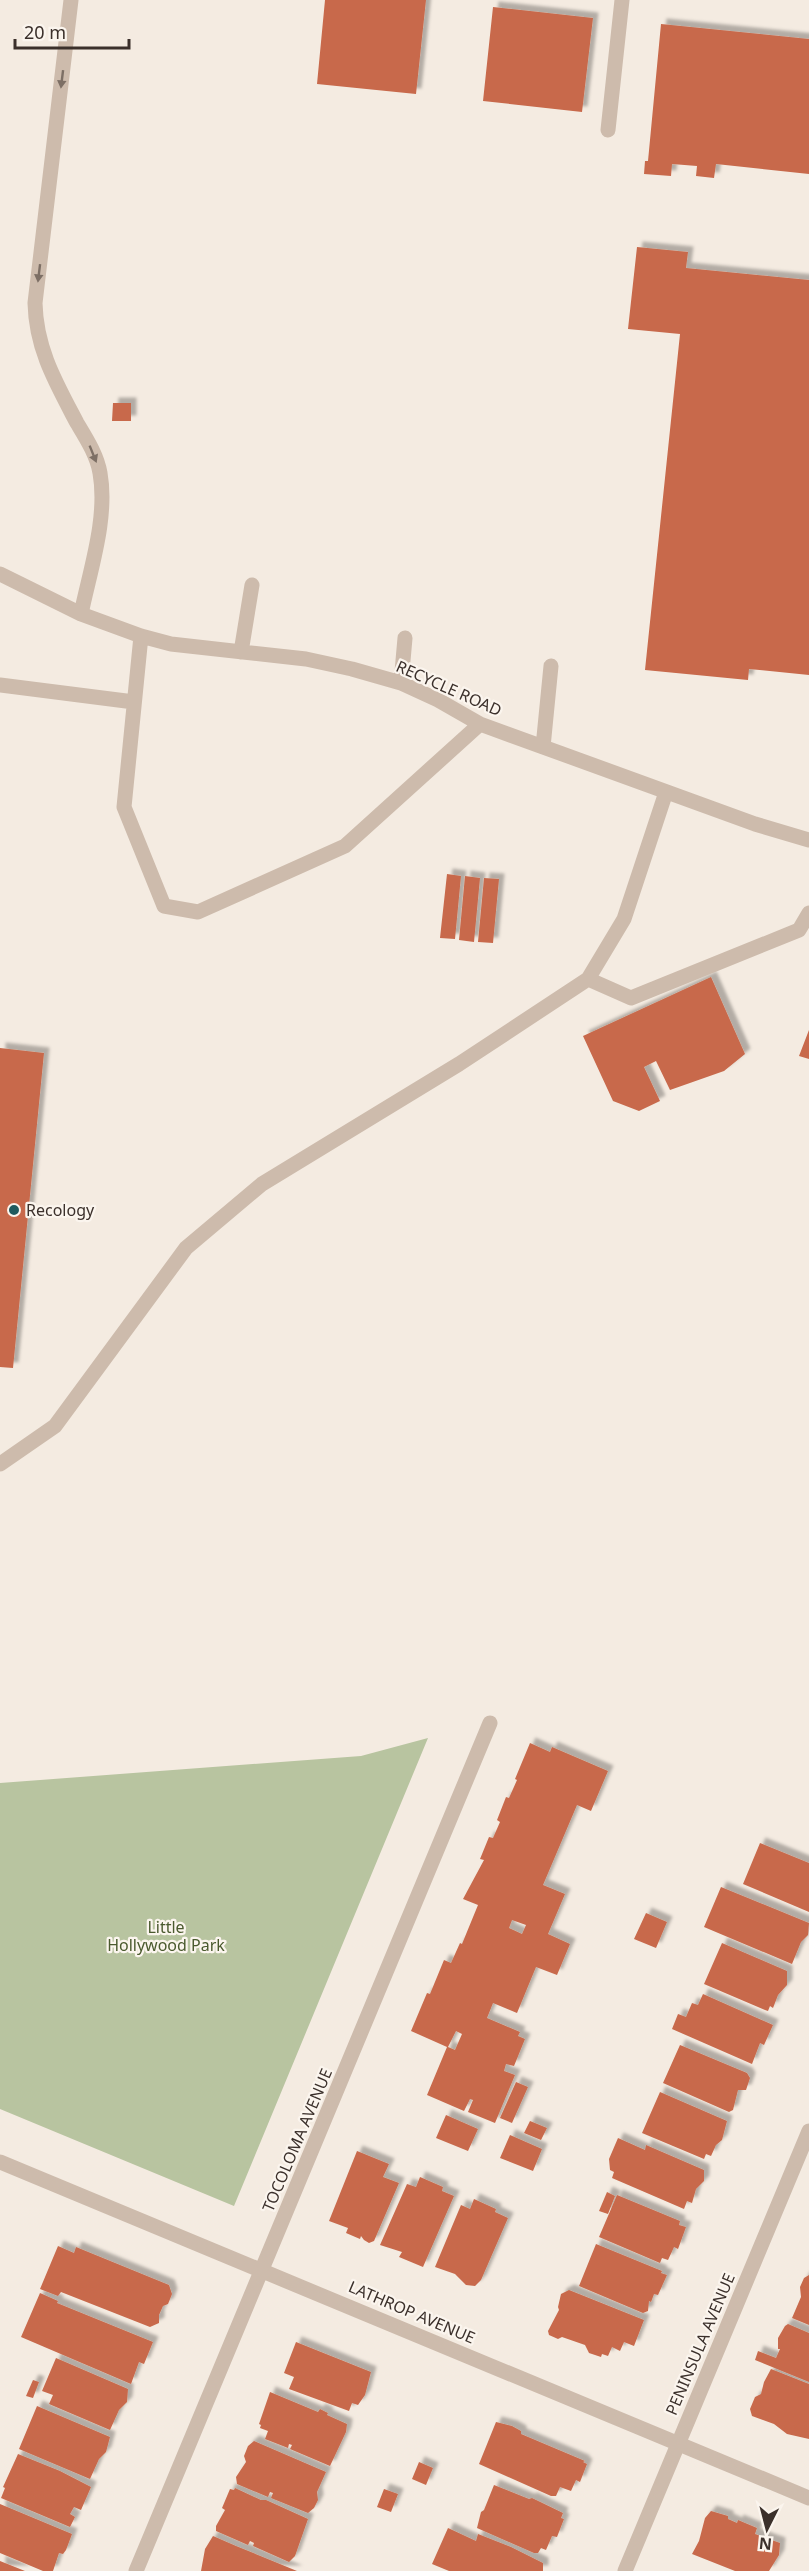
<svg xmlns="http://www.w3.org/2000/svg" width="809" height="2571" font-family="'Noto Sans',sans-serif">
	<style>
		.green { fill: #b8c4a0 }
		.building { fill: #c8694b; fill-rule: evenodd; filter: url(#shadow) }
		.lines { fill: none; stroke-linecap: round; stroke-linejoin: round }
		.minor { stroke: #cdbbac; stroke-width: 15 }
		.oneway { fill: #7d6f65 }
		.poi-dot { fill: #1f5a5e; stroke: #fbf5ee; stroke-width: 2 }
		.labels { text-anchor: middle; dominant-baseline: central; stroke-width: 4.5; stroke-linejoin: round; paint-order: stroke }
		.street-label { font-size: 16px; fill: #3b302b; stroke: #fbf5ee }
		.poi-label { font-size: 16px; fill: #3b302b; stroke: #fbf5ee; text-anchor: start }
		.park-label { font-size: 16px; fill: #4a5a2e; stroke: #fbf5ee }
	</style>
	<defs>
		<filter id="shadow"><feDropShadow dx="5.5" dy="-5.5" stdDeviation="1.5" flood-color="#0004"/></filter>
	</defs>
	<rect width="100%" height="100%" fill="#f4ebe1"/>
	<path class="green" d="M428 1738 234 2206 0 2109V1783L361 1756Z"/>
	<path class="building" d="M325 0H426L416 94 317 84Z
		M493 7 593 18 582 112 483 101Z
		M661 24 809 39V174L716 164 714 178 696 176 697 166 672 164 671 176 644 174 645 161H648Z
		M637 247 688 252 686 268 809 280V675L749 669 748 680 645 670 680 334 628 329Z
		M113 403H131V421H112Z
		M447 874 461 876 455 939 440 938Z
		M465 876 480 878 474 942 459 940Z
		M484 878 499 879 493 943 478 942Z
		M711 977 745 1054 724 1071 670 1090 656 1061 644 1067 660 1101 639 1111 613 1101 583 1036Z
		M809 1030V1059L799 1056Z
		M0 1048 44 1053 13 1368 0 1367Z
		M530 1743 550 1752 552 1747 608 1771 591 1811 577 1805 543 1885 565 1894 548 1934 570 1944 557 1975 536 1967 517 2013 493 2003 487 2018 520 2032 518 2036 525 2039 514 2066 506 2064 504 2071 515 2075 495 2123 468 2112 473 2100 470 2099 464 2111 427 2095 447 2047 411 2031 427 1993 430 1994 444 1960 451 1963 460 1943 462 1944 478 1905 463 1899 484 1860 480 1859 489 1837 493 1838 500 1822 497 1820 506 1797 509 1798 517 1780 515 1779ZM512 1920 526 1925 522 1934 509 1928ZM456 2031 462 2034 455 2050 448 2047Z
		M760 1843 809 1863V1912L743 1884Z
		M721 1887 809 1923 808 1935 801 1942 792 1964 704 1927Z
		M646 1913 667 1922 656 1948 634 1939Z
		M722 1943 787 1971V1985L778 1995 773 2008 770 2006 768 2011 765 2010 704 1984Z
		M703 1994 773 2025 764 2045 760 2043 752 2064 672 2029 678 2014 686 2017 692 2003 698 2005Z
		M680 2045 747 2073 750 2078 746 2090H738L733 2110 729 2112 663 2083Z
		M516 2082 528 2087 512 2123 500 2118Z
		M660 2092 727 2121 722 2140 716 2145 711 2156 706 2154 704 2159 642 2133Z
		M446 2115 478 2129 468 2151 436 2138Z
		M530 2121 547 2128 541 2140 524 2133Z
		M510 2135 542 2149 533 2171 500 2158Z
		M618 2138 645 2150 646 2145 704 2170V2181L696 2189 692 2203 687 2201 684 2209 612 2178 614 2172 610 2170 609 2159Z
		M357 2151 389 2164 383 2177 399 2183 374 2241 369 2243 364 2240 361 2236 360 2239 346 2233 348 2228 329 2221Z
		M420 2177 443 2187 442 2191 454 2196 423 2267 399 2257 402 2252 380 2245 407 2184 416 2187Z
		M607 2192 615 2196 608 2214 599 2211Z
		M617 2195 680 2221 679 2225 686 2227 678 2249 674 2247 668 2260 662 2258 660 2263 599 2237Z
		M474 2199 496 2209 495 2212 508 2218 481 2280 475 2286 466 2285 455 2274 435 2267 461 2205 470 2209Z
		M596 2244 662 2271 661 2273 667 2275 658 2295 654 2294 651 2302 649 2301 648 2311 643 2313 579 2286Z
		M58 2246 74 2253 76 2247 169 2285 172 2294 168 2304 163 2306 159 2315V2323L150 2327 61 2292 58 2296 40 2289Z
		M809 2275V2325L792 2318 801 2297 800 2287 804 2278Z
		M569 2290 644 2320 634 2346 624 2342 620 2351 612 2347 608 2356 602 2354 601 2357 589 2353 585 2345 562 2337 558 2339 549 2335 548 2331 559 2310 558 2307 561 2294Z
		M40 2293 58 2301 57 2303 153 2342 144 2364 139 2362 131 2384 21 2337Z
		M788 2324 809 2333V2382L755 2360 758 2351 776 2358 780 2349H778V2338L785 2326Z
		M296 2342 371 2372 365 2395 358 2405 352 2403 349 2411 289 2389 294 2377 284 2373Z
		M56 2358 128 2389 127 2402 119 2410 110 2430 49 2404 53 2395 42 2391Z
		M771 2369 809 2384V2439L787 2434 774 2424 752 2416 750 2409 755 2397 761 2394 764 2382Z
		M33 2380 39 2382 33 2398 26 2396Z
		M270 2392 318 2412 320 2409 328 2413 327 2415 347 2424 346 2432 330 2466 290 2449 292 2445 289 2444 288 2448 265 2439 268 2431 260 2428 261 2425 259 2424Z
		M37 2406 110 2437 106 2452 99 2459 90 2479 19 2449Z
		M496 2422 512 2426 521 2431V2434L585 2461 583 2462 587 2464 580 2482 576 2480 571 2491 560 2487 556 2496H551L479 2464Z
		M254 2441 326 2472 317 2492 318 2500 314 2508 308 2513 271 2498 273 2493 270 2492 268 2497 237 2484 236 2477 246 2462 244 2456 248 2446Z
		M18 2454 60 2471 91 2487 81 2510 74 2507 70 2514 75 2517 70 2527 1 2498 5 2488 3 2487Z
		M419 2462 433 2468 426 2485 412 2479Z
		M494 2485 529 2499 532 2498 563 2513 561 2518 564 2519 557 2537 552 2536 546 2550 541 2548 538 2553H534L477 2528 481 2512 484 2510Z
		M235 2488 261 2500H266L308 2519 295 2556 289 2562 253 2546 254 2543 250 2541 248 2545 216 2531V2526L225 2510 222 2508 230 2489 234 2490Z
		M384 2489 398 2494 391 2512 377 2507Z
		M0 2504 72 2534 66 2550 63 2554 59 2553 53 2571H43L0 2553Z
		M711 2511 728 2516V2519L737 2523 738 2520 757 2528 755 2534 780 2543 779 2555 769 2571H735L692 2554 699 2541 705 2518Z
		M448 2528 476 2541 478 2534 511 2547 543 2563V2571H449L432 2564Z
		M213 2536 236 2546 297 2571H201L205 2549Z
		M0 2561 25 2571H0Z"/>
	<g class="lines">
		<path class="minor" d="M71 0 35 303C36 349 56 383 77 423 86 438 97 455 100 473 108 518 90 570 81 614
			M608 130 622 0
			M0 574 81 614 141 636 171 644 306 659 352 669 401 683 438 700 480 724 755 824 809 840
			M141 636 124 807 164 906 198 912 345 846 480 724
			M241 652 252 585
			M401 683 405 638
			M0 685 134 702
			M543 747 551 666
			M588 979 631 998 799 930 809 913
			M0 1464 55 1426 186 1248 262 1184 459 1064 588 979 624 919 666 792
			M0 2162 809 2498
			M136 2571 490 1723
			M625 2571 809 2131"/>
	</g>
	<defs><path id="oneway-solid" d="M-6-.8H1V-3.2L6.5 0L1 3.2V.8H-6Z" transform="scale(1.5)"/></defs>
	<g class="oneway">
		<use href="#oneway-solid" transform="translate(62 79) rotate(97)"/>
		<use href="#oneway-solid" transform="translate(39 273) rotate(97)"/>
		<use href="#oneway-solid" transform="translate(93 454) rotate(68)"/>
	</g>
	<circle class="poi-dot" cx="14" cy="1210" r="6"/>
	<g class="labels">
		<g class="street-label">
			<text transform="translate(449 688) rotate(24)">RECYCLE ROAD</text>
			<text transform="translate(297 2140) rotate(-67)">TOCOLOMA AVENUE</text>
			<text transform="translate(412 2312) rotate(23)">LATHROP AVENUE</text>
			<text transform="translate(700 2344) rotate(-67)">PENINSULA AVENUE</text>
		</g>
		<g class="poi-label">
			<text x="26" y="1210">Recology</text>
		</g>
		<g class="park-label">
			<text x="166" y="1927">Little<tspan x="166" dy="18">Hollywood Park</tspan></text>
		</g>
	</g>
	<g transform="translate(767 2529) rotate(186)" stroke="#fbf5ee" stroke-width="4.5" paint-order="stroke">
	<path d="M0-4.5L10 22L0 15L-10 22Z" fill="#3b302b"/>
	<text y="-9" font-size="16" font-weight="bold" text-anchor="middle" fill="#3b302b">N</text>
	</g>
	<path d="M15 39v9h114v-9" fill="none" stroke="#3b302b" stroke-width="3"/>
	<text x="24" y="39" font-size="18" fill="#3b302b" stroke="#fbf5ee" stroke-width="4.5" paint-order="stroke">20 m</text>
</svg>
